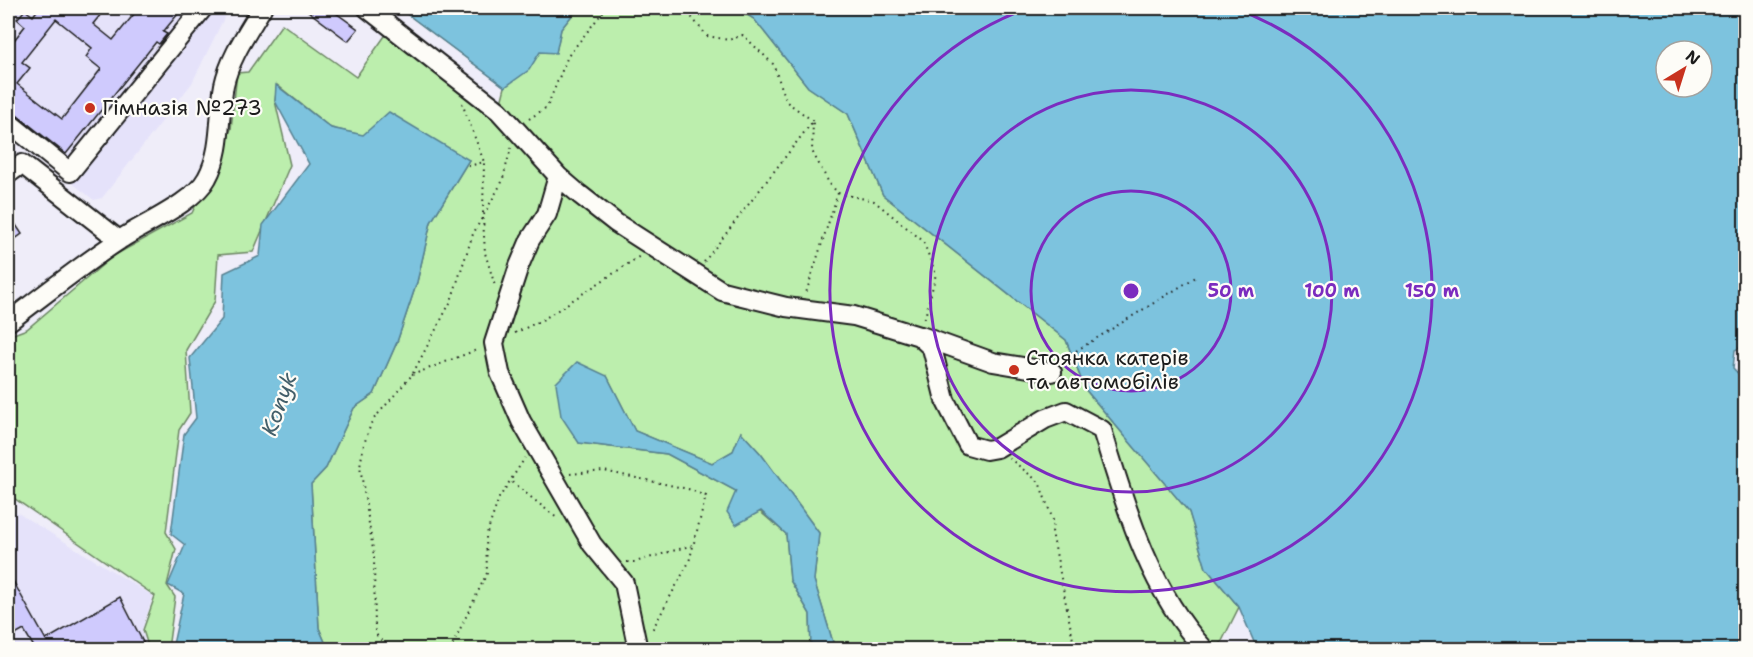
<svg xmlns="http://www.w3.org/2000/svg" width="1753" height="657" font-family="'Shantell Sans',sans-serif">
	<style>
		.built { fill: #e5e2fa }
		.green { fill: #bceead; stroke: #6c8564; stroke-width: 1.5 }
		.water { fill: #7dc3de; stroke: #568090; stroke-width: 1.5; fill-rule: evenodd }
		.building { fill: #cfcafd; stroke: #1c1c1c; stroke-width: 1.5; fill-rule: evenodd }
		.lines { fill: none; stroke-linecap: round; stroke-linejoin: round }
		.minor-casing { stroke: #1c1c1c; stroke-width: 22 }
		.path { stroke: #1c1c1c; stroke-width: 2; stroke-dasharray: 1.5 4.5; stroke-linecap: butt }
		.minor { stroke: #fdfcf7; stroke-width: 18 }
		.ring { fill: none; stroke: #7b2cbf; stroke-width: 3 }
		.poi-dot { fill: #c8321e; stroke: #fdfcf7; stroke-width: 2 }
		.labels { text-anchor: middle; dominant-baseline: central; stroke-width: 4.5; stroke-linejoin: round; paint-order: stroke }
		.poi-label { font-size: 21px; fill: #1c1c1c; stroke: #fdfcf7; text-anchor: start }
		.water-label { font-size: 22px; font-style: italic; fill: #435f6a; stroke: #fdfcf7 }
		.centre { fill: #7b2cbf; stroke: #fdfcf7; stroke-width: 3 }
		.ring-label { font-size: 18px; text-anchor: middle; font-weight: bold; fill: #7b2cbf; stroke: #fdfcf7; stroke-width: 4.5; stroke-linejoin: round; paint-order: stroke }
	</style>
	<rect width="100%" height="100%" fill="#efedf9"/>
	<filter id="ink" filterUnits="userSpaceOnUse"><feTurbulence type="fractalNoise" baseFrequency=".0167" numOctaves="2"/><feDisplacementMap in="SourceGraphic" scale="12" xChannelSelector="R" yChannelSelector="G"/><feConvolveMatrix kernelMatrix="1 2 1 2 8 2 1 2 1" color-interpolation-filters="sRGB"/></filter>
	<g filter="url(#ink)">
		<path class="built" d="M8 8H229L192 83 102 198 94 200 8 133Z
			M8 507 153 596 142 630 147 649H8Z"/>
		<path class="green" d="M399 8 540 52H556L561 29 578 8H736L754 19 808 87 848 114 883 195 1066 340 1085 389 1189 512 1206 568 1239 607 1218 649H835L814 580 819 533 761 454 741 432 733 451 712 463 635 431 607 376 579 443 667 454 736 491 786 534 790 580 810 614 811 649H328L319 628 311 484 326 468 354 408 374 394 397 342 417 282 431 222 469 160 331 128 277 85 275 101 290 165 253 252 218 255 215 301 186 350 190 413 179 430 166 532 176 549 167 585 175 597 168 649H149L143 630 155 596 8 494V336L27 329 113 256 192 213 231 129 237 73 248 72 282 24 356 77 387 33 499 111 505 87Z"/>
		<path class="water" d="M399 8H578L561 29 556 53 540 52 529 70 505 87Z
			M736 8H1745L1746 345 1735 350 1733 368 1746 382 1745 649H1257L1239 607 1206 568 1189 512 1085 389 1066 340 883 195 848 114 808 87 754 19ZM1666 51H1702V87H1666Z
			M276 85 331 128 363 135 389 112 469 160 431 222 417 282 397 342 374 394 354 408 326 468 311 484 319 628 328 649H172L184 594 168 585 185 545 171 534 184 434 196 418 190 358 222 319 224 273 260 256 263 225 309 164 275 101Z
			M577 362 607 376 635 431 712 463 733 451 741 432 761 454 819 533 814 580 835 649H811L810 614 790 580 786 534 761 511 736 525 727 512 736 491 667 454 579 443 561 416 556 383Z"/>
		<path class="building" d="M39 8H106L93 24 113 40 139 8H183L163 32 167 34 159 44 156 42 66 154 8 108V48L25 26 17 19 25 10 33 16ZM56 19 92 48 86 57 101 69 62 119 17 84 30 68 22 62Z
			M304 8H329L358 29 348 41Z
			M8 213 22 234 8 244Z
			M8 572 46 640 120 597 147 650H30L34 647 24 630 8 639Z"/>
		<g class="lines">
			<g class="minor-casing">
				<path id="minor" d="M367 8 499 111 558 176 579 194 616 223 722 291 786 307 854 316 919 336 932 348 945 400 968 445 986 450 997 448 1045 419 1066 411 1102 430C1125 505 1149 590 1205 650
					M8 122 70 172 203 8
					M8 174 22 164 119 240
					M558 176 547 214 530 240 519 266 494 343 500 373 521 421 592 544 624 583 638 650
					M8 322C44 295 80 266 118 241 141 225 194 203 207 178 223 149 218 116 224 85 230 57 248 32 262 8
					M921 336 993 362 1052 372"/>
			</g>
			<path class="path" d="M684 8 707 36 729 40 743 35 773 64 787 102 813 121
				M462 103 484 162 465 167
				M529 119 547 107 568 56 606 8
				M838 193 874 201 923 241 936 274 924 321
				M483 213 484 162
				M483 218 485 253 495 286
				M704 262 813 121 812 151 829 183 838 193 806 293
				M515 333 544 319 640 256
				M1071 354 1196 277
				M412 375 479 349
				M1009 458 1039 482 1054 523 1052 532 1075 650
				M570 474 604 471 688 489 706 496 689 562 651 632
				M512 482 558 519
				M627 562H635L693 545
				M389 650 375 633 374 556 360 466 364 444 372 421 412 375 451 301 473 234 502 182 511 148
				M450 650 487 573 486 536 499 498 525 458
				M1157 650 1175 639"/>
			<use href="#minor" class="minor"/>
		</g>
	</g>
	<g class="ring">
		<circle cx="1131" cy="291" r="100"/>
		<circle cx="1131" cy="291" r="201"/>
		<path d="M1234 8A301 301 0 1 1 1028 8"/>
	</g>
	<g class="poi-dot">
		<circle cx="90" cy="108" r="6"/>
		<circle cx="1014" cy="370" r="6"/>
	</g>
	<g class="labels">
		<g class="poi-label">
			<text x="102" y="108">Гімназія №273</text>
			<text x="1026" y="358">Стоянка катерів<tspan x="1026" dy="24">та автомобілів</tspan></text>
		</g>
		<g class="water-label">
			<text transform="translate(279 404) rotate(-70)">Konyk</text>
		</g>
	</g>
	<circle cx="1131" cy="291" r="9" class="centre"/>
	<g class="ring-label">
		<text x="1231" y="297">50 m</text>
		<text x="1332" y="297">100 m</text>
		<text x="1432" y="297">150 m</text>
	</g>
	<rect width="1753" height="657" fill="none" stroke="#fdfcf7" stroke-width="30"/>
	<rect x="15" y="15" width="1723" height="627" fill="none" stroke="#1c1c1c" stroke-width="2" filter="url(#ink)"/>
	<g transform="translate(1684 69) rotate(38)"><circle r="28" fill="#fdfcf7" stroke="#a3a29f" stroke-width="1.5"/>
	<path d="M0-4.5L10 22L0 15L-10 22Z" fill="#c8321e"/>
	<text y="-9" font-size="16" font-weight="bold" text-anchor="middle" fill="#1c1c1c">N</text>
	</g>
</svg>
